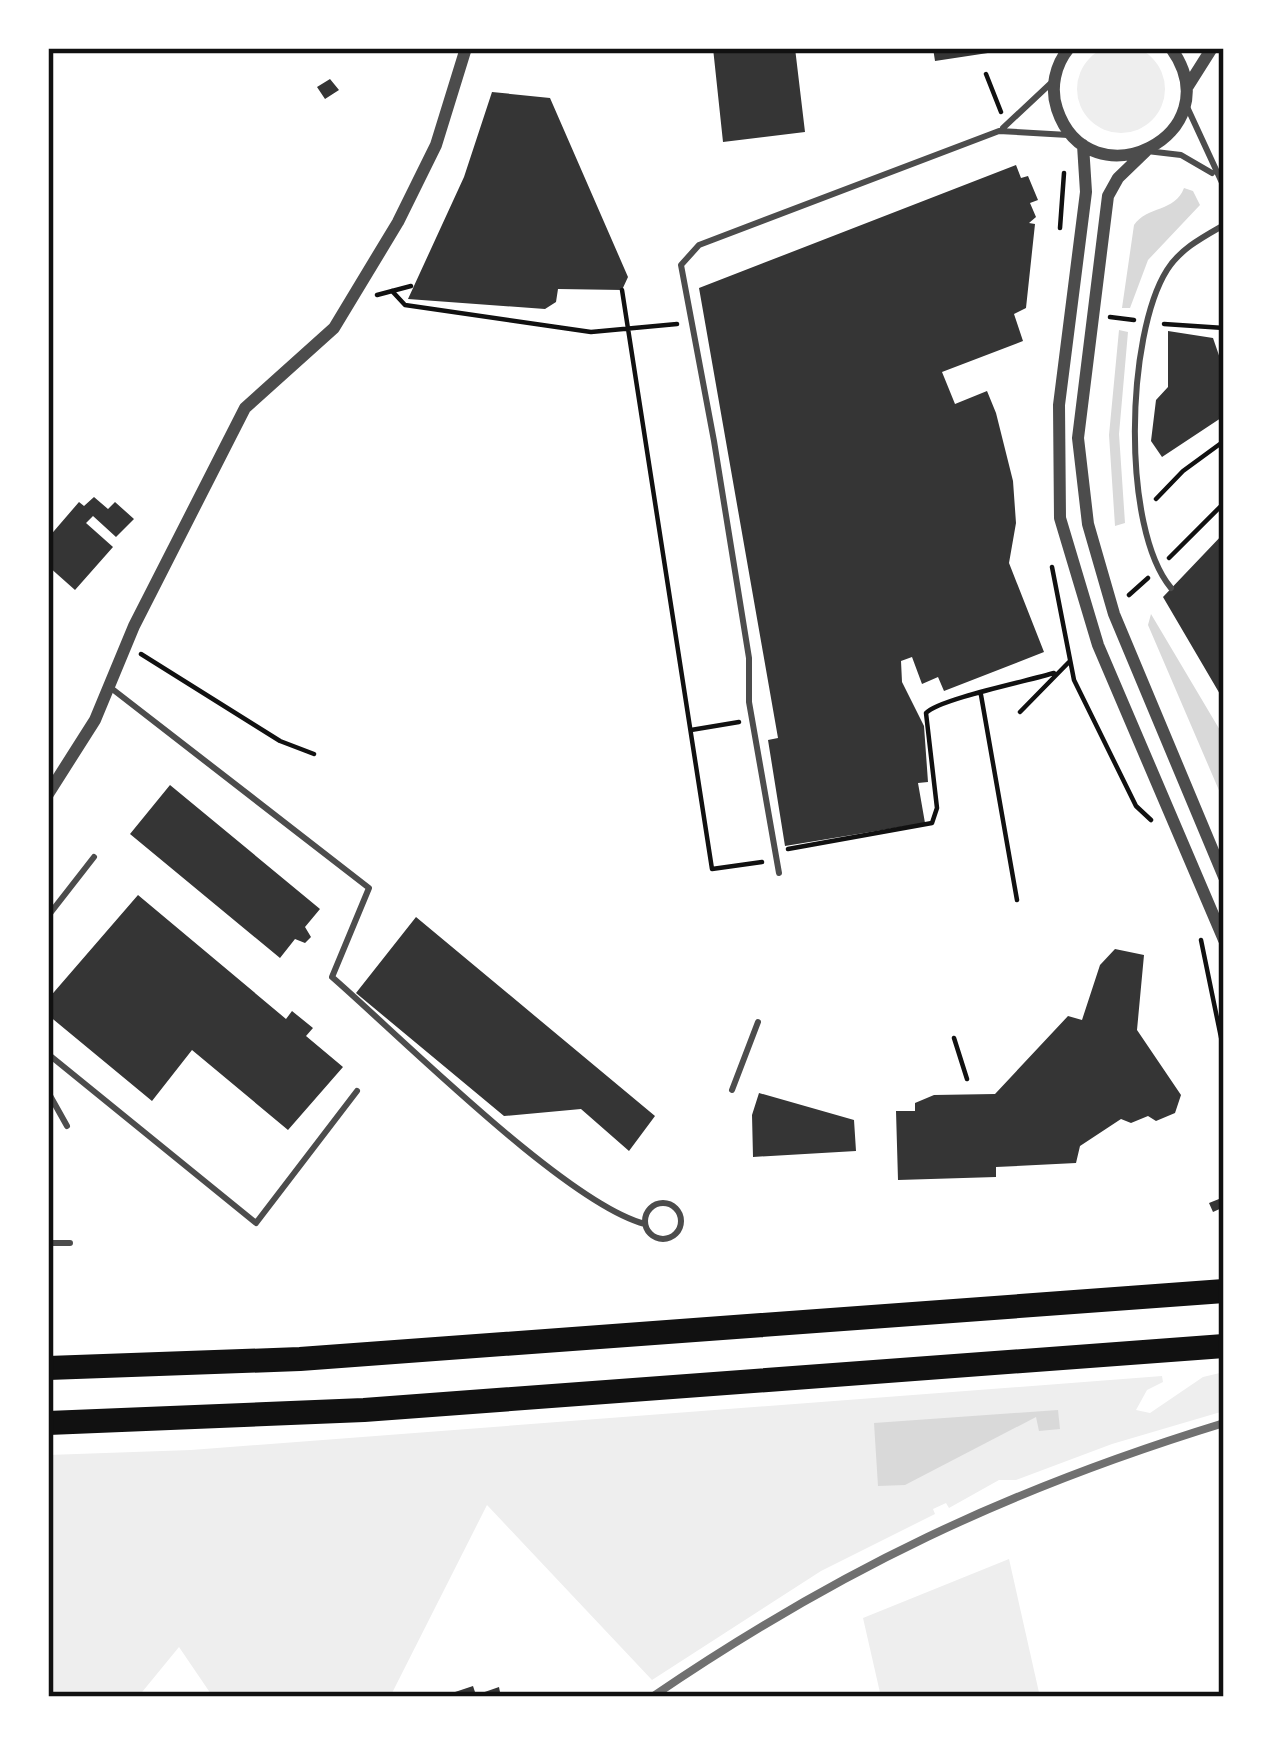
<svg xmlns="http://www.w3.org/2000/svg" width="1272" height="1745" font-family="'IBM Plex Sans',sans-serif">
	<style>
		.green { fill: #eee }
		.water { fill: #d9d9d9 }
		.building { fill: #353535 }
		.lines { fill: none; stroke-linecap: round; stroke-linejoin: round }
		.path { stroke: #111; stroke-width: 4.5 }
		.service { stroke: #4c4c4c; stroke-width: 6 }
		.minor { stroke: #4c4c4c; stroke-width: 12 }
		.motorway { stroke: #111; stroke-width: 24 }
		.rail { stroke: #707070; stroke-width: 8 }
		.neatline { fill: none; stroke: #111; stroke-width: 4.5 }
	</style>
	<rect width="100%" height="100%" fill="#fff"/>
	<path class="green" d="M1077 89a44 44 0 1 1 88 0a44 44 0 1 1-88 0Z
		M1224 1372V1411L1112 1444 1016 1480H999L949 1508 946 1503 933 1509 935 1514 821 1571 652 1680 487 1505 390 1697H213L179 1647 138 1697H48V1455L191 1450 1162 1376 1163 1382 1147 1390 1136 1410 1150 1413 1203 1377Z
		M1009 1559 1040 1697H881L863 1618Z"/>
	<path class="water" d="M1184 188 1193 191 1200 205 1148 260 1130 308H1122L1134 225C1147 206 1175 212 1184 188Z
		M1119 330 1128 332 1119 434 1125 523 1115 526 1109 435Z
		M1151 614 1224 737V802L1148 625Z
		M1058 1410 1060 1429 1039 1431 1036 1417 905 1485 878 1486 874 1423Z"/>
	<path class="building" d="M713 48H795L805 132 723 142Z
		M933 48H1001V51L935 61Z
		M330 79 339 90 325 99 317 87Z
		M492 92 550 98 628 277 622 290 558 289 556 302 545 309 408 299 464 177Z
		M1016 165 1021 178 1028 176 1038 200 1030 203 1036 217 1029 223 1035 224 1026 308 1014 314 1023 341 942 372 955 404 987 391 996 413 1013 481 1016 523 1009 563 1044 652 944 691 938 677 922 684 912 657 901 661 902 682 924 726 928 782 918 783 925 823 785 846 768 740 778 738 699 288Z
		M1168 331 1213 338 1224 370V416L1162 457 1151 441 1156 400 1168 387Z
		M94 497 108 509 115 502 134 519 116 537 93 516 86 523 113 547 75 590 48 566V538L79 502 84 506Z
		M1224 533V701L1163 597Z
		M170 785 320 909 305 927 311 937 305 943 295 939 280 958 130 834Z
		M138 895 286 1019 292 1011 313 1028 306 1036 343 1067 288 1130 192 1050 152 1101 48 1015V999Z
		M416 917 655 1116 629 1151 581 1109 504 1116 356 993Z
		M1115 949 1144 955 1137 1030 1181 1095 1175 1113 1156 1121 1148 1116 1131 1123 1121 1119 1080 1146 1076 1163 996 1167V1177L898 1180 896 1111H915V1103L934 1095 995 1094 1068 1016 1082 1020 1100 965Z
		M759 1093 854 1120 856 1151 753 1157 752 1115Z
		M1224 1197V1207L1213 1212 1209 1203Z
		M473 1686 476 1695 499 1687 501 1697H440Z"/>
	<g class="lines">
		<path class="path" d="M986 74 1001 112
			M1060 228 1064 173
			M622 290 712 869 762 862
			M392 291 405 305 591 332 677 324
			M377 295 411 286
			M1110 317 1134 320
			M1164 324 1224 328
			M1156 499 1183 471 1224 441
			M1169 558 1224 503
			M1052 567 1074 680 1136 806 1151 820
			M1129 595 1148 578
			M141 654 280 741 314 754
			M981 695 1017 900
			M1020 712 1069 662
			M691 730 739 722
			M788 849 932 823 937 808 926 713C939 699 1028 681 1054 673
			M1201 940 1224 1052
			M954 1038 967 1079"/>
		<path class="service" d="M1188 109 1224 187
			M1003 128 1050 84
			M1147 151 1181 155 1212 173
			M1171 588C1121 528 1126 335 1167 270 1180 249 1203 237 1224 225
			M111 688 369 888 332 977C401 1037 567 1204 645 1224
			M779 873 749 702V658L714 441 681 265 699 245 999 131 1068 135
			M48 916 94 857
			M48 1054 256 1223 357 1091
			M732 1090 758 1022
			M48 1092 67 1126
			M645 1221a18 18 0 1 1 36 0a18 18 0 1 1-36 0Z
			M48 1243H70"/>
		<path class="minor" d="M1069 48C1055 65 1050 88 1057 109 1089 205 1234 136 1171 48
			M1188 86 1212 48
			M1083 145 1086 192 1059 405 1060 518 1098 645 1224 940
			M1146 151 1118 178 1108 196 1078 438 1088 524 1114 614 1224 877
			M48 794 95 720 134 626 245 408 334 328 398 222 436 145 466 48"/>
		<path class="motorway" d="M48 1368 300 1359 1224 1291
			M48 1423 364 1410 1224 1346"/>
		<path class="rail" d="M652 1697C838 1570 1009 1489 1224 1423"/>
	</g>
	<rect width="1272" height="1745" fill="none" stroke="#ffffff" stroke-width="102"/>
	<rect x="51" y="51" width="1170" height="1643" class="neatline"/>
</svg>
